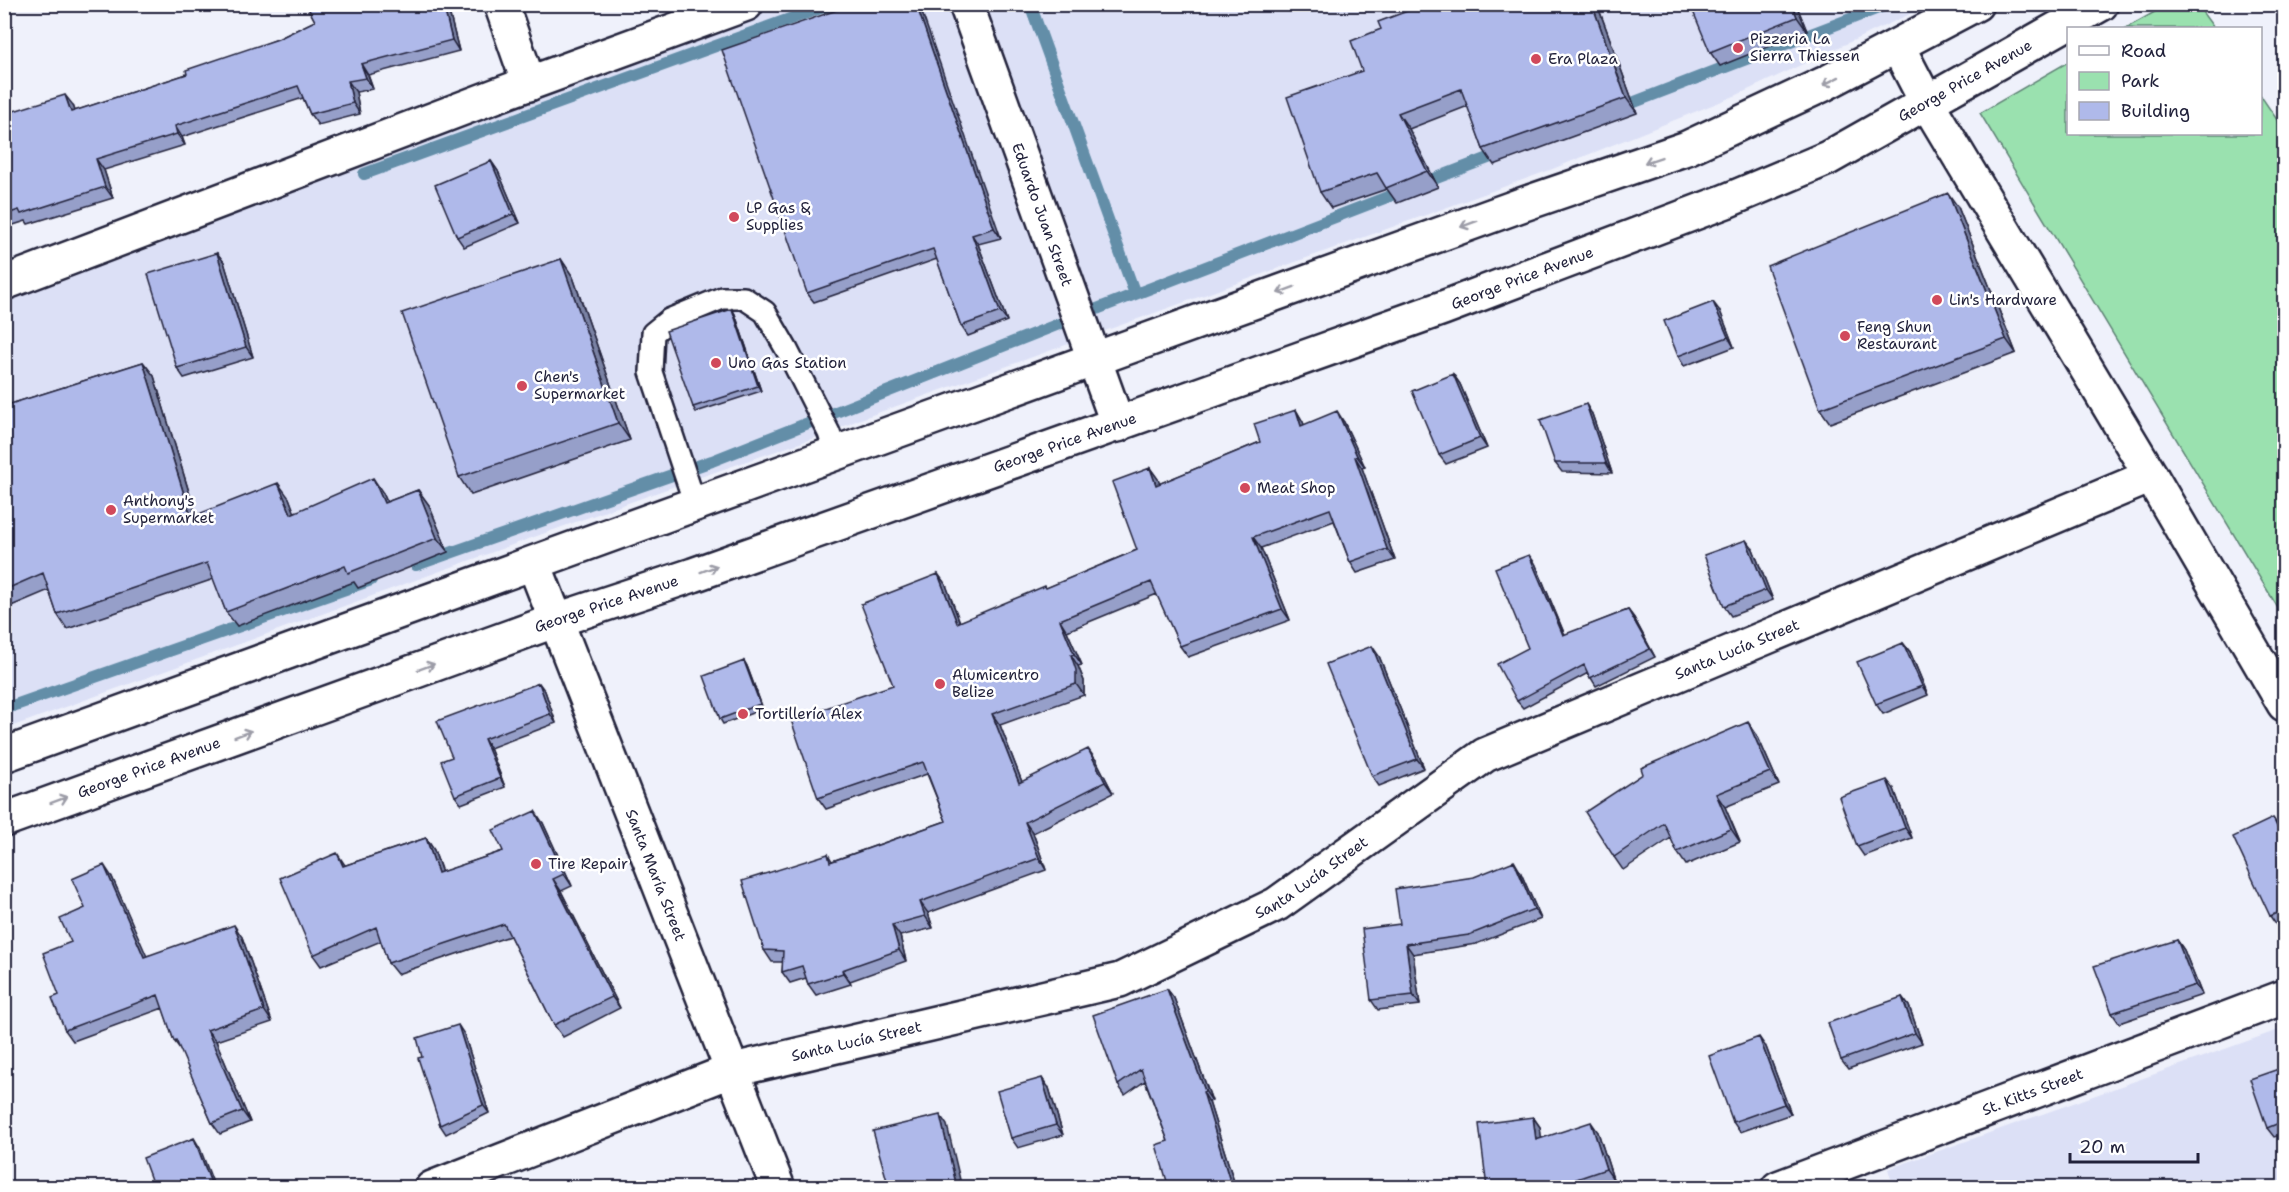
<svg xmlns="http://www.w3.org/2000/svg" width="2289" height="1192" font-family="'Shantell Sans',sans-serif">
	<style>
		.built { fill: #dce0f6 }
		.green { fill: #9ae1af; stroke: #5e8275; stroke-width: 1.5 }
		.lines { fill: none; stroke-linecap: round; stroke-linejoin: round }
		.stream { stroke: #638ea8; stroke-width: 12 }
		.lane-casing { stroke: #22223b; stroke-width: 26 }
		.street-casing { stroke: #22223b; stroke-width: 38 }
		.secondary-casing { stroke: #22223b; stroke-width: 38 }
		.lane { stroke: #fff; stroke-width: 21 }
		.street { stroke: #fff; stroke-width: 33 }
		.secondary { stroke: #fff; stroke-width: 33 }
		.wall { fill: #969fc9; stroke: #22223b; stroke-width: 1.5 }
		.shaded-wall { fill: #7a82a4; stroke: #22223b; stroke-width: 1.5 }
		.building { fill: #afb9ea; stroke: #22223b; stroke-width: 1.5 }
		.oneway { stroke: #9c9ca7 }
		.poi-dot { fill: #d1495b; stroke: #fff; stroke-width: 2 }
		.labels { text-anchor: middle; dominant-baseline: central; stroke-width: 5; stroke-linejoin: round; paint-order: stroke }
		.poi-label { font-size: 15px; fill: #22223b; stroke: #fff; text-anchor: start }
		.street-label { font-size: 15px; fill: #22223b; stroke: #fff }
	</style>
	<rect width="100%" height="100%" fill="#eff1fb"/>
	<filter id="ink" filterUnits="userSpaceOnUse"><feTurbulence type="fractalNoise" baseFrequency=".0167" numOctaves="2"/><feDisplacementMap in="SourceGraphic" scale="12" xChannelSelector="R" yChannelSelector="G"/><feConvolveMatrix kernelMatrix="1 2 1 2 8 2 1 2 1" color-interpolation-filters="sRGB"/></filter>
	<g filter="url(#ink)">
		<path class="built" d="M737 5H1929L1737 95 1550 170 858 420 829 433 686 482 5 729V283Z
			M2284 1028V1187L1894 1188 1888 1169Z"/>
		<path class="green" d="M2167 5H2197L2214 28H2126Z
			M2068 62V134H2260L2261 96 2284 130V618L1980 113Z"/>
		<g class="lines">
			<path class="stream" d="M1030 4 1135 294
				M1619 108 1889 4
				M364 174 831 4
				M416 565 712 461 1107 305 1504 152
				M4 709 371 580"/>
			<g class="lane-casing">
				<path id="lane" d="M695 504 651 372 653 333 669 320 722 298H744L765 312 787 350 829 433 836 455"/>
			</g>
			<g class="street-casing">
				<g id="street">
					<path d="M501 4 529 84"/>
					<path d="M1898 47 1926 101 2151 476 2284 704"/>
					<path d="M4 283 495 96 746 4"/>
					<path id="s1" d="M432 1188 733 1070 1120 980 1277 904 1485 755 2151 476"/>
					<path id="s2" d="M1778 1188 2284 997"/>
				</g>
			</g>
			<g class="secondary-casing">
				<g id="secondary">
					<path id="s3" d="M966 4 1118 425"/>
					<path id="s4" d="M534 564 778 1188"/>
					<path d="M4 755 1095 359 1521 205 1687 148 1824 84 1976 4"/>
					<path id="s5" d="M4 820 554 621 693 575 1443 308 1726 201 1828 158 2101 4"/>
				</g>
			</g>
			<use href="#lane" class="lane"/>
			<use href="#street" class="street"/>
			<use href="#secondary" class="secondary"/>
		</g>
		<path class="wall" d="M306 4H447L459 51 368 75 373 89 356 92 360 114 318 125 310 114 303 98 182 137 185 145 104 170 113 198 28 224 26 221 4 228V114L73 105 75 111 187 74 278 39 315 21Z
			M854 4 1001 238 978 244 1007 321 968 336 961 326 937 259 814 302 807 293Z
			M1426 4H1597L1637 113 1494 165 1483 149 1468 106 1409 129 1438 187 1397 203 1387 189 1331 208 1320 192 1362 71 1381 29Z
			M1796 4 1807 31 1720 66 1710 52Z
			M491 161 498 171 520 223 464 247 457 237Z
			M1958 207 2016 353 1830 423 1820 409Z
			M217 253 224 262 253 357 184 378 177 368Z
			M561 259 573 277 630 440 471 495 459 477Z
			M732 309 735 314 761 391 696 412 693 407Z
			M1720 311 1734 347 1684 366 1678 356Z
			M143 362 154 376 196 515 289 498 294 512 383 493 387 502 418 490 429 505 448 552 358 588 354 582 237 626 226 612 214 579 67 629 57 614 49 590 4 609V406Z
			M1453 374 1460 384 1487 448 1446 464 1439 455Z
			M1296 410 1303 422 1304 425 1344 422 1365 467 1362 468 1395 560 1357 573 1350 562 1334 521 1261 548 1290 620 1188 657 1180 646 1157 594 1067 631 1082 665 1078 666 1084 681V695L1000 725 1022 782 1096 760 1113 793 1033 833 1046 870 928 913 933 928 900 936 906 961 850 981 851 984 816 995 808 984 806 978 790 983 782 972 783 962H772L764 950 828 854 832 861 946 821 927 774 826 809 818 798 893 685 938 574 946 585 960 622 1047 588 1137 550 1150 468 1158 479 1159 484 1260 442Z
			M1592 414 1612 473 1562 472 1555 463Z
			M1753 549 1773 600 1731 616 1724 606Z
			M1535 563 1565 635 1628 610 1634 618 1655 657 1596 686 1588 673 1523 708 1517 701 1528 648Z
			M1903 643 1910 652 1928 695 1883 714 1876 704Z
			M1379 656 1424 768 1379 786 1372 776Z
			M744 661 747 666 763 709 723 724 720 719Z
			M545 691 556 723 490 748 505 787 461 804 455 796 452 757Z
			M1757 735 1779 785 1725 807 1740 842 1686 865 1677 852 1671 838 1623 870 1614 857Z
			M1894 789 1912 838 1864 856 1857 846Z
			M543 823 572 886 561 891 620 1008 563 1037 554 1025 510 936 397 974 388 963 381 941 321 966 313 955 346 865 426 838 434 850 442 872 503 851Z
			M2280 828 2284 837V923L2277 926 2270 916Z
			M1520 871 1541 919 1476 944 1413 954 1420 1005 1378 1010 1371 1000 1400 924Z
			M112 877 146 956 242 937 272 1022 216 1041 250 1122 220 1134 212 1123 181 1050 174 1041 163 1008 73 1041 65 1030 59 995 71 942 85 908Z
			M2177 940 2184 950 2202 995 2119 1023 2112 1013Z
			M1167 989 1174 998 1212 1101 1209 1102 1236 1188H1169L1168 1141 1145 1081 1125 1095 1118 1085Z
			M1902 997 1909 1006 1922 1043 1848 1069 1841 1060Z
			M464 1034 489 1113 446 1134 440 1125 422 1057Z
			M1766 1047 1791 1114 1740 1132 1733 1122Z
			M2284 1067V1134L2274 1137 2267 1128Z
			M1049 1088 1063 1135 1018 1148 1011 1138Z
			M1533 1117 1540 1127 1541 1139 1598 1132 1613 1179 1586 1188H1487Z"/>
		<path class="shaded-wall" d="M443 4H447L459 51 452 40Z
			M916 4H919L1001 238 994 228Z
			M1592 4H1597L1637 113 1626 98Z
			M1792 4H1796L1807 31 1797 17Z
			M361 64 368 75 373 89 366 78Z
			M348 81 356 92 360 114 353 103Z
			M65 95 73 105 79 123 71 112Z
			M1398 113 1409 129 1438 187 1427 171Z
			M175 126 182 137 185 145 177 134Z
			M96 159 104 170 113 198 105 187Z
			M491 161 498 171 520 223 513 214Z
			M1948 193 1958 207 2016 353 2006 339Z
			M972 235 978 244 1007 321 1000 312Z
			M217 253 224 262 253 357 246 347Z
			M561 259 573 277 630 440 618 423Z
			M1713 302 1720 311 1734 347 1728 337Z
			M732 309 735 314 761 391 758 386Z
			M143 362 154 376 201 532 191 517Z
			M1453 374 1460 384 1487 448 1480 438Z
			M1586 404 1592 414 1612 473 1606 463Z
			M1296 410 1303 422 1309 437 1301 426Z
			M1337 411 1344 422 1365 467 1357 456Z
			M1355 457 1362 468 1395 560 1387 549Z
			M1150 468 1158 479 1164 496 1156 485Z
			M373 478 383 493 394 518 384 503Z
			M278 483 289 498 301 529 291 514Z
			M418 490 429 505 448 552 437 538Z
			M1253 537 1261 548 1290 620 1282 609Z
			M1746 540 1753 549 1773 600 1766 590Z
			M1529 555 1535 563 1568 643 1563 635Z
			M938 574 946 585 964 634 957 623Z
			M1628 610 1634 618 1655 657 1650 649Z
			M1060 620 1067 631 1082 665 1074 654Z
			M1903 643 1910 652 1928 695 1922 686Z
			M1372 646 1379 656 1424 768 1417 759Z
			M1071 655 1078 666 1084 681V695L1076 684Z
			M744 661 747 666 763 709 760 704Z
			M539 683 545 691 556 723 550 714Z
			M992 714 1000 725 1027 795 1019 783Z
			M1748 722 1757 735 1779 785 1770 772Z
			M484 739 490 748 505 787 500 778Z
			M1088 749 1096 760 1113 793 1105 782Z
			M1887 780 1894 789 1912 838 1905 828Z
			M1716 794 1725 807 1740 842 1731 829Z
			M535 811 543 823 572 886 564 874Z
			M2273 818 2280 828 2284 837V842Z
			M1025 822 1033 833 1046 870 1039 858Z
			M426 838 434 850 446 885 438 873Z
			M337 853 345 865 351 878 343 866Z
			M1514 861 1520 871 1541 919 1534 909Z
			M104 865 112 877 152 968 144 957Z
			M553 879 561 891 620 1008 612 997Z
			M920 902 928 913 933 928 925 916Z
			M234 925 242 937 272 1022 264 1010Z
			M892 925 900 936 906 961 899 950Z
			M2177 940 2184 950 2202 995 2195 985Z
			M1406 944 1413 954 1420 1005 1413 995Z
			M842 970 850 981 851 984 843 973Z
			M1167 989 1174 998 1212 1101 1205 1091Z
			M1902 997 1909 1006 1922 1043 1915 1033Z
			M458 1025 464 1034 489 1113 483 1105Z
			M207 1030 216 1041 250 1122 242 1111Z
			M1759 1037 1766 1047 1791 1114 1784 1104Z
			M1042 1078 1049 1088 1063 1135 1056 1125Z
			M1203 1092 1209 1102 1236 1188H1232Z
			M940 1115 947 1125 962 1188H957Z
			M1533 1117 1540 1127 1543 1150 1536 1140Z
			M1591 1122 1598 1132 1613 1179 1606 1169Z
			M194 1138 200 1148 215 1188H213L212 1186Z"/>
		<path class="building" d="M306 4H443L452 40 361 64 366 78 348 81 353 103 310 114 298 86 175 126 177 134 96 159 105 187 21 214 19 210 4 215V114L65 95 71 112 187 74 186 70 278 39 315 21Z
			M854 4H916L994 228 972 235 1000 312 961 326 933 249 807 293 722 50Z
			M1426 4H1592L1626 98 1483 149 1461 89 1398 113 1427 171 1386 188 1377 173 1320 192 1287 97 1362 71 1351 41 1381 29 1378 22Z
			M1690 4H1792L1797 17 1710 52Z
			M2284 73V83L2280 76Z
			M491 161 513 214 457 237 435 185Z
			M1948 193 2006 339 1820 409 1767 266Z
			M217 253 246 347 177 368 148 274Z
			M561 259 618 423 459 477 402 313Z
			M1713 302 1728 337 1678 356 1664 321Z
			M732 309 758 386 693 407 666 331Z
			M143 362 191 517 278 483 291 514 373 478 384 503 418 490 437 538 348 573 345 566 226 612 207 563 57 614 43 573 4 590V406Z
			M1453 374 1480 438 1439 455 1412 391Z
			M1586 404 1606 463H1555L1540 420Z
			M1296 410 1301 426 1337 411 1357 456 1355 457 1387 549 1350 562 1330 509 1253 537 1282 609 1180 646 1151 582 1060 620 1074 654 1071 655 1076 670V684L992 714 1019 783 1088 749 1105 782 1025 822 1039 858 920 902 925 916 892 925 899 950 842 970 843 973 808 984 802 966 782 972 783 951 764 950 742 881 828 854 830 862 946 821 923 762 818 798 791 720 893 685 861 604 938 574 957 623 1045 586 1046 588 1137 550 1112 482 1150 468 1156 485 1260 442 1254 424Z
			M1746 540 1766 590 1724 606 1704 555Z
			M1529 555 1563 635 1628 610 1650 649 1590 678 1584 665 1517 701 1497 664 1528 648 1495 568Z
			M1903 643 1922 686 1876 704 1857 662Z
			M1372 646 1417 759 1372 776 1326 664Z
			M744 661 760 704 720 719 704 676Z
			M539 683 550 714 484 739 500 778 455 796 441 761 452 757 437 721Z
			M1748 722 1770 772 1716 794 1731 829 1677 852 1664 823 1614 857 1585 812 1643 774 1641 768Z
			M1887 780 1905 828 1857 846 1839 797Z
			M535 811 564 874 553 879 612 997 554 1025 504 924 388 963 376 927 313 955 280 878 337 853 343 866 426 838 438 873 503 851 493 830Z
			M2273 818 2284 842V910L2270 916 2233 837Z
			M1514 861 1534 909 1469 935 1406 944 1413 995 1371 1000 1362 929 1400 924 1395 889 1474 877Z
			M104 865 144 957 234 925 264 1010 207 1030 242 1111 212 1123 176 1040 174 1041 158 995 65 1030 52 998 59 995 43 953 71 942 60 919 85 908 72 879Z
			M2177 940 2195 985 2112 1013 2094 966Z
			M1167 989 1205 1091 1203 1092 1232 1188H1169L1156 1145 1168 1141 1141 1069 1118 1085 1093 1015Z
			M1902 997 1915 1033 1841 1060 1828 1023Z
			M458 1025 483 1105 440 1125 418 1058 422 1057 417 1038Z
			M1759 1037 1784 1104 1733 1122 1709 1056Z
			M2284 1067V1121L2267 1128 2250 1079Z
			M1042 1078 1056 1125 1011 1138 997 1091Z
			M940 1115 957 1188H924V1186L913 1188H889L873 1131Z
			M1533 1117 1536 1140 1591 1122 1606 1169 1550 1188H1487L1479 1124Z
			M194 1138 212 1186 206 1188H154L143 1158Z"/>
		<defs><path id="oneway-shaft" d="M-6 0H5M1.5-3L5.5 0L1.5 3" fill="none" stroke-width="1.6" stroke-linecap="round" stroke-linejoin="round" transform="scale(1.5)"/></defs>
		<g class="oneway">
			<use href="#oneway-shaft" transform="translate(1831 81) rotate(153)"/>
			<use href="#oneway-shaft" transform="translate(1653 160) rotate(161)"/>
			<use href="#oneway-shaft" transform="translate(1469 224) rotate(160)"/>
			<use href="#oneway-shaft" transform="translate(1286 290) rotate(160)"/>
			<use href="#oneway-shaft" transform="translate(709 569) rotate(-20)"/>
			<use href="#oneway-shaft" transform="translate(426 667) rotate(-20)"/>
			<use href="#oneway-shaft" transform="translate(243 734) rotate(-20)"/>
			<use href="#oneway-shaft" transform="translate(59 800) rotate(-20)"/>
		</g>
	</g>
	<g class="poi-dot">
		<circle cx="1738" cy="48" r="6"/>
		<circle cx="1536" cy="59" r="6"/>
		<circle cx="734" cy="217" r="6"/>
		<circle cx="1937" cy="300" r="6"/>
		<circle cx="1845" cy="336" r="6"/>
		<circle cx="716" cy="363" r="6"/>
		<circle cx="522" cy="386" r="6"/>
		<circle cx="1245" cy="488" r="6"/>
		<circle cx="111" cy="510" r="6"/>
		<circle cx="940" cy="684" r="6"/>
		<circle cx="743" cy="714" r="6"/>
		<circle cx="536" cy="864" r="6"/>
	</g>
	<g class="labels">
		<g class="poi-label">
			<text x="1750" y="39">Pizzeria La<tspan x="1750" dy="17">Sierra Thiessen</tspan></text>
			<text x="1548" y="59">Era Plaza</text>
			<text x="746" y="208">LP Gas &amp;<tspan x="746" dy="17">Supplies</tspan></text>
			<text x="1949" y="300">Lin's Hardware</text>
			<text x="1857" y="327">Feng Shun<tspan x="1857" dy="17">Restaurant</tspan></text>
			<text x="728" y="363">Uno Gas Station</text>
			<text x="534" y="377">Chen's<tspan x="534" dy="17">Supermarket</tspan></text>
			<text x="1257" y="488">Meat Shop</text>
			<text x="123" y="501">Anthony's<tspan x="123" dy="17">Supermarket</tspan></text>
			<text x="952" y="675">Alumicentro<tspan x="952" dy="17">Belize</tspan></text>
			<text x="755" y="714">Tortillería Alex</text>
			<text x="548" y="864">Tire Repair</text>
		</g>
		<g class="street-label">
			<text stroke="none"><textPath href="#s5" startOffset="2098">George Price Avenue</textPath></text>
			<text stroke="none"><textPath href="#s3" startOffset="224">Eduardo Juan Street</textPath></text>
			<text stroke="none"><textPath href="#s5" startOffset="1612">George Price Avenue</textPath></text>
			<text stroke="none"><textPath href="#s5" startOffset="1126">George Price Avenue</textPath></text>
			<text stroke="none"><textPath href="#s5" startOffset="640">George Price Avenue</textPath></text>
			<text stroke="none"><textPath href="#s1" startOffset="1424">Santa Lucía Street</textPath></text>
			<text stroke="none"><textPath href="#s5" startOffset="154">George Price Avenue</textPath></text>
			<text stroke="none"><textPath href="#s4" startOffset="334">Santa María Street</textPath></text>
			<text stroke="none"><textPath href="#s1" startOffset="938">Santa Lucía Street</textPath></text>
			<text stroke="none"><textPath href="#s1" startOffset="450">Santa Lucía Street</textPath></text>
			<text stroke="none"><textPath href="#s2" startOffset="272">St. Kitts Street</textPath></text>
		</g>
	</g>
	<rect width="2289" height="1192" fill="none" stroke="#fff" stroke-width="24"/>
	<rect x="12" y="12" width="2265" height="1168" fill="none" stroke="#22223b" stroke-width="2" filter="url(#ink)"/>
	<rect x="2067" y="27" width="195" height="108" fill="#ffffff" stroke="#a7a7b1" stroke-width="1.5"/>
	<rect x="2079" y="46" width="30" height="9" fill="#ffffff" stroke="#a7a7b1" stroke-width="1.5"/>
	<text x="2121" y="57" font-size="18" fill="#22223b">Road</text>
	<rect x="2079" y="72" width="30" height="18" fill="#9ae1af" stroke="#a7a7b1" stroke-width="1.5"/>
	<text x="2121" y="87" font-size="18" fill="#22223b">Park</text>
	<rect x="2079" y="102" width="30" height="18" fill="#afb9ea" stroke="#a7a7b1" stroke-width="1.5"/>
	<text x="2121" y="117" font-size="18" fill="#22223b">Building</text>
	<path d="M2070 1153v9h128v-9" fill="none" stroke="#22223b" stroke-width="3"/>
	<text x="2079" y="1153" font-size="18" fill="#22223b" stroke="#ffffff" stroke-width="4.5" paint-order="stroke">20 m</text>
</svg>
